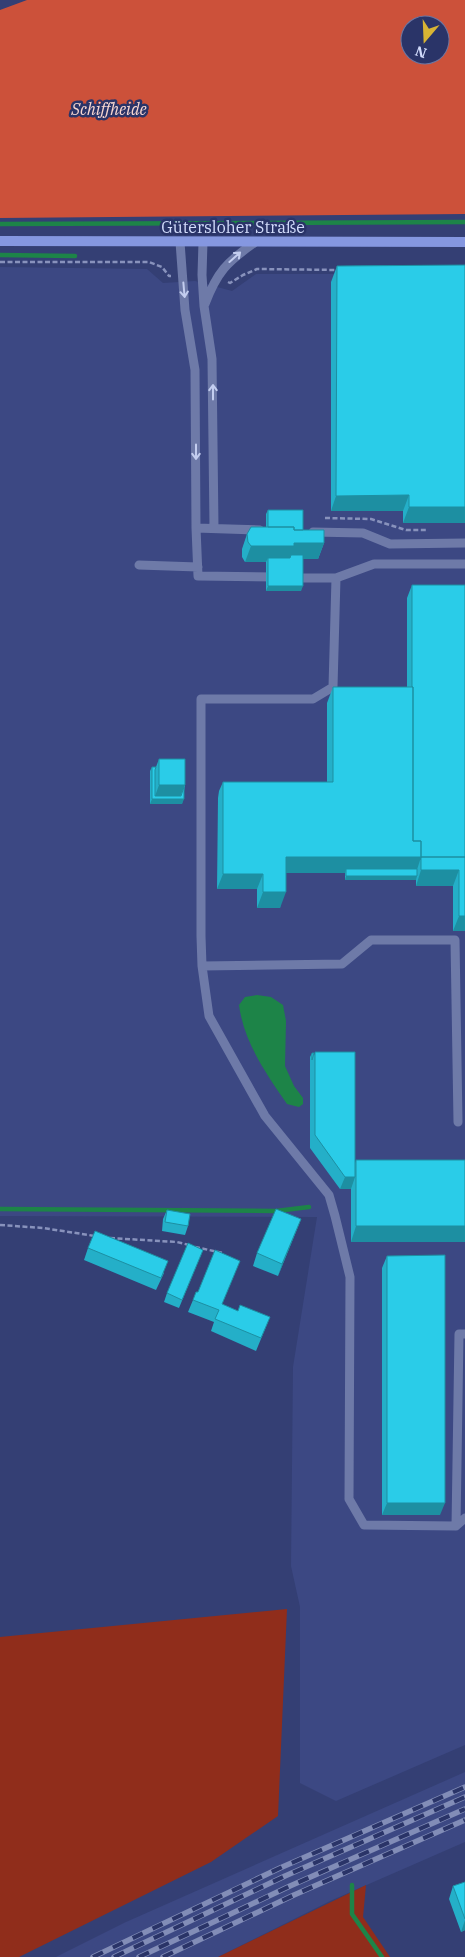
<svg xmlns="http://www.w3.org/2000/svg" width="465" height="1957" font-family="'IBM Plex Serif',serif">
	<style>
		.built { fill: #3c4883 }
		.green { fill: #902d1b }
		.forest { fill: #cc513a; fill-rule: evenodd }
		.water { fill: #1d8448 }
		.lines { fill: none; stroke-linecap: round; stroke-linejoin: round }
		.stream { stroke: #1d8448; stroke-width: 4.5 }
		.path { stroke: #8892bc; stroke-width: 2.5; stroke-dasharray: 5 2.5; stroke-linecap: butt }
		.service { stroke: #6e7aa8; stroke-width: 9 }
		.secondary { stroke: #8597e0; stroke-width: 10 }
		.rail-casing { stroke: #828db7; stroke-width: 5.5 }
		.rail { stroke: #2a3468; stroke-width: 4; stroke-dasharray: 11; stroke-linecap: butt }
		.wall { fill: #24afc8 }
		.shaded-wall { fill: #1d8fa2 }
		.building { fill: #2acce8; stroke: #1d8fa2 }
		.oneway { stroke: #c3cdef }
		.labels { text-anchor: middle; dominant-baseline: central; stroke-width: 5; stroke-linejoin: round; paint-order: stroke }
		.park-label { font-size: 16px; font-style: italic; fill: #f8d7d0; stroke: #2a3468 }
		.street-label { font-size: 16px; fill: #d2dcfc; stroke: #2a3468 }
	</style>
	<rect width="100%" height="100%" fill="#343f74"/>
	<path class="built" d="M0 267 147 269 163 283 195 281 232 291 256 274H465V1745L336 1801 300 1783V1607L291 1566 293 1367 317 1217 0 1216Z
		M465 1772V1842L330 1901 218 1957H56L126 1922Z"/>
	<path class="green" d="M287 1609 278 1816 211 1862 19 1957H0V1637Z
		M366 1885 363 1917 390 1957H218Z"/>
	<path class="forest" d="M27 0H465V214L0 218V10ZM410 25H440V55H410Z"/>
	<path class="water" d="M257 995 271 997 283 1005 286 1021 285 1066 294 1086 303 1098V1104L299 1107 287 1104C266 1073 244 1043 239 1005L245 997Z"/>
	<g class="lines">
		<path class="stream" d="M0 224 465 222
			M0 255 75 256
			M0 1209 276 1211 309 1207
			M352 1885V1914L382 1957"/>
		<path class="path" d="M0 262H149L162 267 169 276H171
			M228 282 230 283 243 275 257 269 338 270
			M325 518 371 519 406 530H426
			M0 1225 43 1228 95 1236
			M110 1238 177 1242 189 1245
			M195 1247 223 1253"/>
		<path class="service" d="M180 242 185 310 195 370 196 528 198 576 277 577
			M203 242 202 275 204 306 212 359 214 528
			M205 304C217 272 227 262 254 243
			M196 528 260 530
			M313 532 363 533 390 544 465 543
			M139 565 198 567
			M293 578H336L374 564H465
			M336 578 333 687 313 699H201V936L202 966 209 1016 265 1116 329 1195 335 1216 350 1277 349 1499 364 1525 456 1526 465 1518
			M202 966 342 964 371 940H455L458 1122
			M456 1526 459 1334H465"/>
		<path class="secondary" d="M0 241 465 242"/>
		<g class="rail-casing">
			<path id="rail" d="M93 1957 280 1868 465 1787
				M114 1957 285 1876 465 1797
				M139 1957 290 1886 465 1809
				M163 1957 294 1895 465 1820"/>
		</g>
		<use href="#rail" class="rail"/>
	</g>
	<path class="wall" d="M465 265V523H403V511H331V282L337 266Z
		M268 510 324 543 318 559H303L301 591H266V562H245L242 557V549L247 534 266 527V514Z
		M412 585H465V931H453V886H416V880H345V873H286L280 908H257V889H217L218 798 219 791 223 782H327V703L333 687H407V598Z
		M159 759 185 785 182 804H150V771L152 767H156Z
		M312 1053H314L355 1163 356 1160 465 1242H351V1189H340L310 1148V1057Z
		M167 1210 188 1226 185 1235 162 1231 163 1219Z
		M301 1219 278 1276 253 1266 257 1253Z
		M88 1248 164 1273 156 1290 84 1260Z
		M203 1250 179 1308 164 1302 167 1293Z
		M387 1256 440 1515H382V1268Z
		M235 1273 222 1304 238 1311 270 1317 256 1351 211 1331 214 1322 188 1312 193 1300 198 1292Z
		M465 1882V1930L461 1932 449 1899 453 1886Z"/>
	<path class="shaded-wall" d="M409 495 403 511H331L336 496Z
		M409 507H465V523H403Z
		M290 542 324 543 318 559H289L268 558 266 562H245L251 546Z
		M268 586H303L301 591H266Z
		M159 785H185L179 799H184L182 804H150L152 799H154Z
		M286 857H421L416 873 346 869 345 873H280Z
		M421 870H459L453 886H416Z
		M223 874H263L257 889H217Z
		M346 876H417L416 880H345Z
		M263 892H286L280 908H257Z
		M459 916H465V931H453Z
		M345 1177H355L351 1189H340Z
		M301 1219 296 1232 278 1276 282 1264Z
		M356 1226H465V1242H351Z
		M387 1503H445L440 1515H382Z
		M465 1920V1930L461 1932Z"/>
	<path class="building" d="M465 265V507H409V495L336 496 337 266Z
		M268 510H303V530H294V527H268Z
		M251 527H294V530H324V543H294V546H251L248 542 247 534Z
		M291 555H303V586H268V558H290Z
		M412 585H465V857H421L420 860 421 857V841H413V687H412Z
		M333 687H413V841H421V857H286V892H263V874H223V782H333Z
		M159 759H185V785H159Z
		M152 767H156L155 770V796H181L184 787V799H152Z
		M421 857H465V916H459V870H421Z
		M346 869H417V876H346Z
		M315 1052H355V1177H345L315 1135Z
		M312 1053H314L312 1060Z
		M356 1160H465V1226H356Z
		M276 1209 301 1219 282 1264 257 1253Z
		M167 1210 190 1214 188 1226 165 1222Z
		M95 1231 168 1261 161 1278 88 1248Z
		M188 1243 203 1250 182 1300 167 1293Z
		M215 1250 240 1261 222 1304 238 1311 240 1305 270 1317 261 1338 215 1319 219 1310 193 1300 196 1292H198Z
		M445 1255V1503H387V1256Z
		M465 1882V1919L453 1886Z"/>
	<defs><path id="oneway-shaft" d="M-6 0H5M1.5-3L5.5 0L1.5 3" fill="none" stroke-width="1.6" stroke-linecap="round" stroke-linejoin="round" transform="scale(1.25)"/></defs>
	<g class="oneway">
		<use href="#oneway-shaft" transform="translate(235 257) rotate(-42)"/>
		<use href="#oneway-shaft" transform="translate(184 290) rotate(85)"/>
		<use href="#oneway-shaft" transform="translate(213 392) rotate(-90)"/>
		<use href="#oneway-shaft" transform="translate(196 452) rotate(90)"/>
	</g>
	<g class="labels">
		<g class="park-label">
			<text x="109" y="109">Schiffheide</text>
		</g>
		<g class="street-label">
			<text x="233" y="227">Gütersloher Straße</text>
		</g>
	</g>
	<g transform="translate(425 40) rotate(199)"><circle r="24" fill="#2a3468" stroke="#6d77a3"/>
	<path d="M0-4L9 19L0 12L-9 19Z" fill="#d8b434"/>
	<text y="-8" font-size="14" font-weight="bold" text-anchor="middle" fill="#d2dcfc">N</text>
	</g>
</svg>
